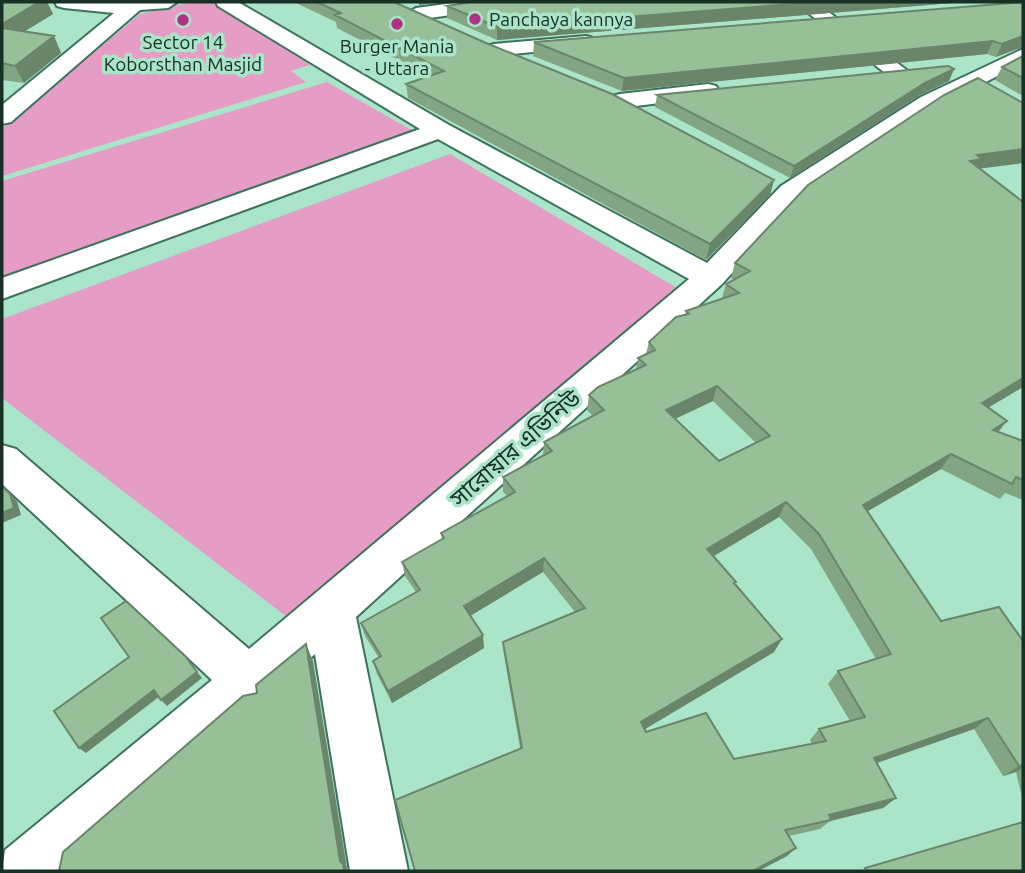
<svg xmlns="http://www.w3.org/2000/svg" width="1025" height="873" font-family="Ubuntu,'Noto Sans Bengali',sans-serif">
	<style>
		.green { fill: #e59dc6 }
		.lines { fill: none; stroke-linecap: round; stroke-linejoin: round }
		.street-casing { stroke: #3c735c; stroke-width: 4 }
		.street { fill: #fff; fill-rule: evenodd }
		.wall { fill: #83a583; fill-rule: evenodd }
		.shaded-wall { fill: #6a866a }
		.building { fill: #98c098; stroke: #6a866a; stroke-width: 2; fill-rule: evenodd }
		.poi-dot { fill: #af3384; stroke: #aae4c9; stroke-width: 2.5 }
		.labels { text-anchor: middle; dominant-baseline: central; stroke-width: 7; stroke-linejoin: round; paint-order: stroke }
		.far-poi-label { font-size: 19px; fill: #183026; stroke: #aae4c9 }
		.street-label { font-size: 23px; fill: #183026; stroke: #aae4c9 }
	</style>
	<rect width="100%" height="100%" fill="#aae4c9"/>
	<path class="green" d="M193 2H211L310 65 291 71 306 82 2 176V129L140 14Z
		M327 82 413 131 2 279V181Z
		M450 154 689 295 287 617 2 398V319Z"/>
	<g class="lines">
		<g class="street-casing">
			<path id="street" d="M55 2H177L168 8 140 10 11 122 2 124V105L114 13 64 8 57 6Z
				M216 2H238L449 125 707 263 781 186 921 97 1023 49V63L937 107 801 198 721 285 356 617 408 871H350L315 654 70 871H2L5 850 212 680 2 484V445L16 449 249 649 689 279 438 139 2 299V278L420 129 218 6Z
				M461 2H508L499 8 416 20 406 14 416 8Z
				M794 2H815L908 71 905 76H889Z
				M586 36 593 38 596 42 593 46 494 56 487 54 483 50 487 46 494 44Z
				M708 84 716 86 719 91 716 96 620 108 612 106 608 101 612 96 620 94Z"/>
		</g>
		<use href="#street" class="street"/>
	</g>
	<path class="wall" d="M2 2H47L53 14 25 31 54 36 61 53 24 83 2 80Z
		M294 2H394L774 180 770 195 706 260 408 98 406 84 429 76 337 28 336 22Z
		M471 2H965L497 40 447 18V6Z
		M1023 2 996 57 987 54 622 91 533 56 534 42Z
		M1023 56V96L995 80 1002 67Z
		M954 69 949 81 920 95 790 178 655 107 657 95Z
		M1021 102 980 168 988 408 998 432 1023 441V500L1005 493 1000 499 941 469 868 511 941 621 1023 641V801L1016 772 1003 776 974 729 877 763 896 798 883 808 830 821 820 829 789 836 787 856 758 871H415L520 748 504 655 503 642 575 612 543 572 470 616 484 648 392 703 377 674 373 661 379 658 365 636 361 623 416 592 405 576 402 562 442 539 441 533 507 496 503 492V477L543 456 544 442 593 416 587 410 589 395 636 369 638 358 646 354 649 342 685 315 686 311 722 298 726 284 734 280 731 278 735 263ZM713 401 756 443 719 461 675 419ZM779 517 811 549 876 659 838 671 828 684 850 721 819 729 810 740 812 744 734 759 646 732 644 729 774 652 782 639 735 584 736 582 714 556Z"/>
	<path class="shaded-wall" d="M39 2H47L53 14 4 44 2 40V24Z
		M419 2H444L419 5Z
		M817 2H965L497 40V27Z
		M54 36 61 53 24 83 15 66Z
		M1023 36V47L996 57 1002 44Z
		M993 41 987 54 622 91 624 78Z
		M954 69 949 81 920 95 790 178 794 166 925 83Z
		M1023 149V163L977 169 970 161 977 155Z
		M774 180 770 195 706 260 710 244Z
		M1023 378V387L971 418 982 403Z
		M717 386 713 401 662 425 666 410Z
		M1007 421 995 436 993 430Z
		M951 454 941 469 854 519 863 505Z
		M10 494 17 501 21 515 2 523V513Z
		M786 502 779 517 702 563 707 549Z
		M544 558 543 572 465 619 464 606Z
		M483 635 484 648 392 703 388 691Z
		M782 639 774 652 637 734 641 722Z
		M306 644 313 661 347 868 349 871H344L340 861Z
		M197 672 202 678 167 706 161 700Z
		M154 690 160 696 86 753 79 748Z
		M988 718 974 729 862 768 874 758Z
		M1023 765V768L1016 772 1003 776 1019 766Z
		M896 798 883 808 830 821 831 820 829 815Z
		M796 848 787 856 758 871H753Z"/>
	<path class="building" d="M2 2H39L2 24Z
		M317 2H394L486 43 612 94 774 180 710 244 406 84 444 71 335 15 341 13Z
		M471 2H817L497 27 447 6Z
		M1023 2V36L1002 44 993 41 624 78 534 42Z
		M2 28 54 36 15 66 2 63Z
		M1023 56V78L1002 67Z
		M948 66 954 69 925 83 794 166 657 95Z
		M978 78 1023 103V149L977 155 982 159 970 161 1023 202V378L982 403 1007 421 993 430 1023 441V480L1016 477 1012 484 951 454 863 505 941 621 999 607 1023 641V765L1019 766 988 718 874 758 896 798 829 815 831 820 785 830 796 848 753 871H415L395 800 522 748 503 642 585 608 544 558 464 606 483 635 388 691 373 661 381 656 361 623 420 590 402 562 444 538 441 533 515 492 503 477 552 451 544 442 604 410 589 395 598 387 646 365 638 358 655 350 649 342 676 317 689 314 686 311 739 293 726 284 750 271 735 263 808 185 944 95ZM717 386 770 436 719 461 666 410ZM786 502 819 534 891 654 838 671 865 717 819 729 826 741 734 759 706 713 646 732 641 722 782 639 734 583 736 582 707 549Z
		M2 486 10 494 14 508 2 513Z
		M126 601 185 656 197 672 161 700 154 690 79 748 54 711 129 657 101 618Z
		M306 644 340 861 343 864 344 871H59L63 852 243 696 257 693 256 685Z
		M1023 822V871H867L865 868Z"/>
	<g class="poi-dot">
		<circle cx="475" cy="19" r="7"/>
		<circle cx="183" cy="20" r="7"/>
		<circle cx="397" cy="24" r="7"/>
	</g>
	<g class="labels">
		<g class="far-poi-label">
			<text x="489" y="19" text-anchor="start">Panchaya kannya</text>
			<text x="183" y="42">Sector 14<tspan x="183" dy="22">Koborsthan Masjid</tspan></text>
			<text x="397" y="46">Burger Mania<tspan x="397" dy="22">- Uttara</tspan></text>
		</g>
		<g class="street-label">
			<text transform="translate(515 448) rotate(-41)">সারোয়ার এভিনিউ</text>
		</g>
	</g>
	<rect width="1025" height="873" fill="none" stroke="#183026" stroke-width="7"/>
</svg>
